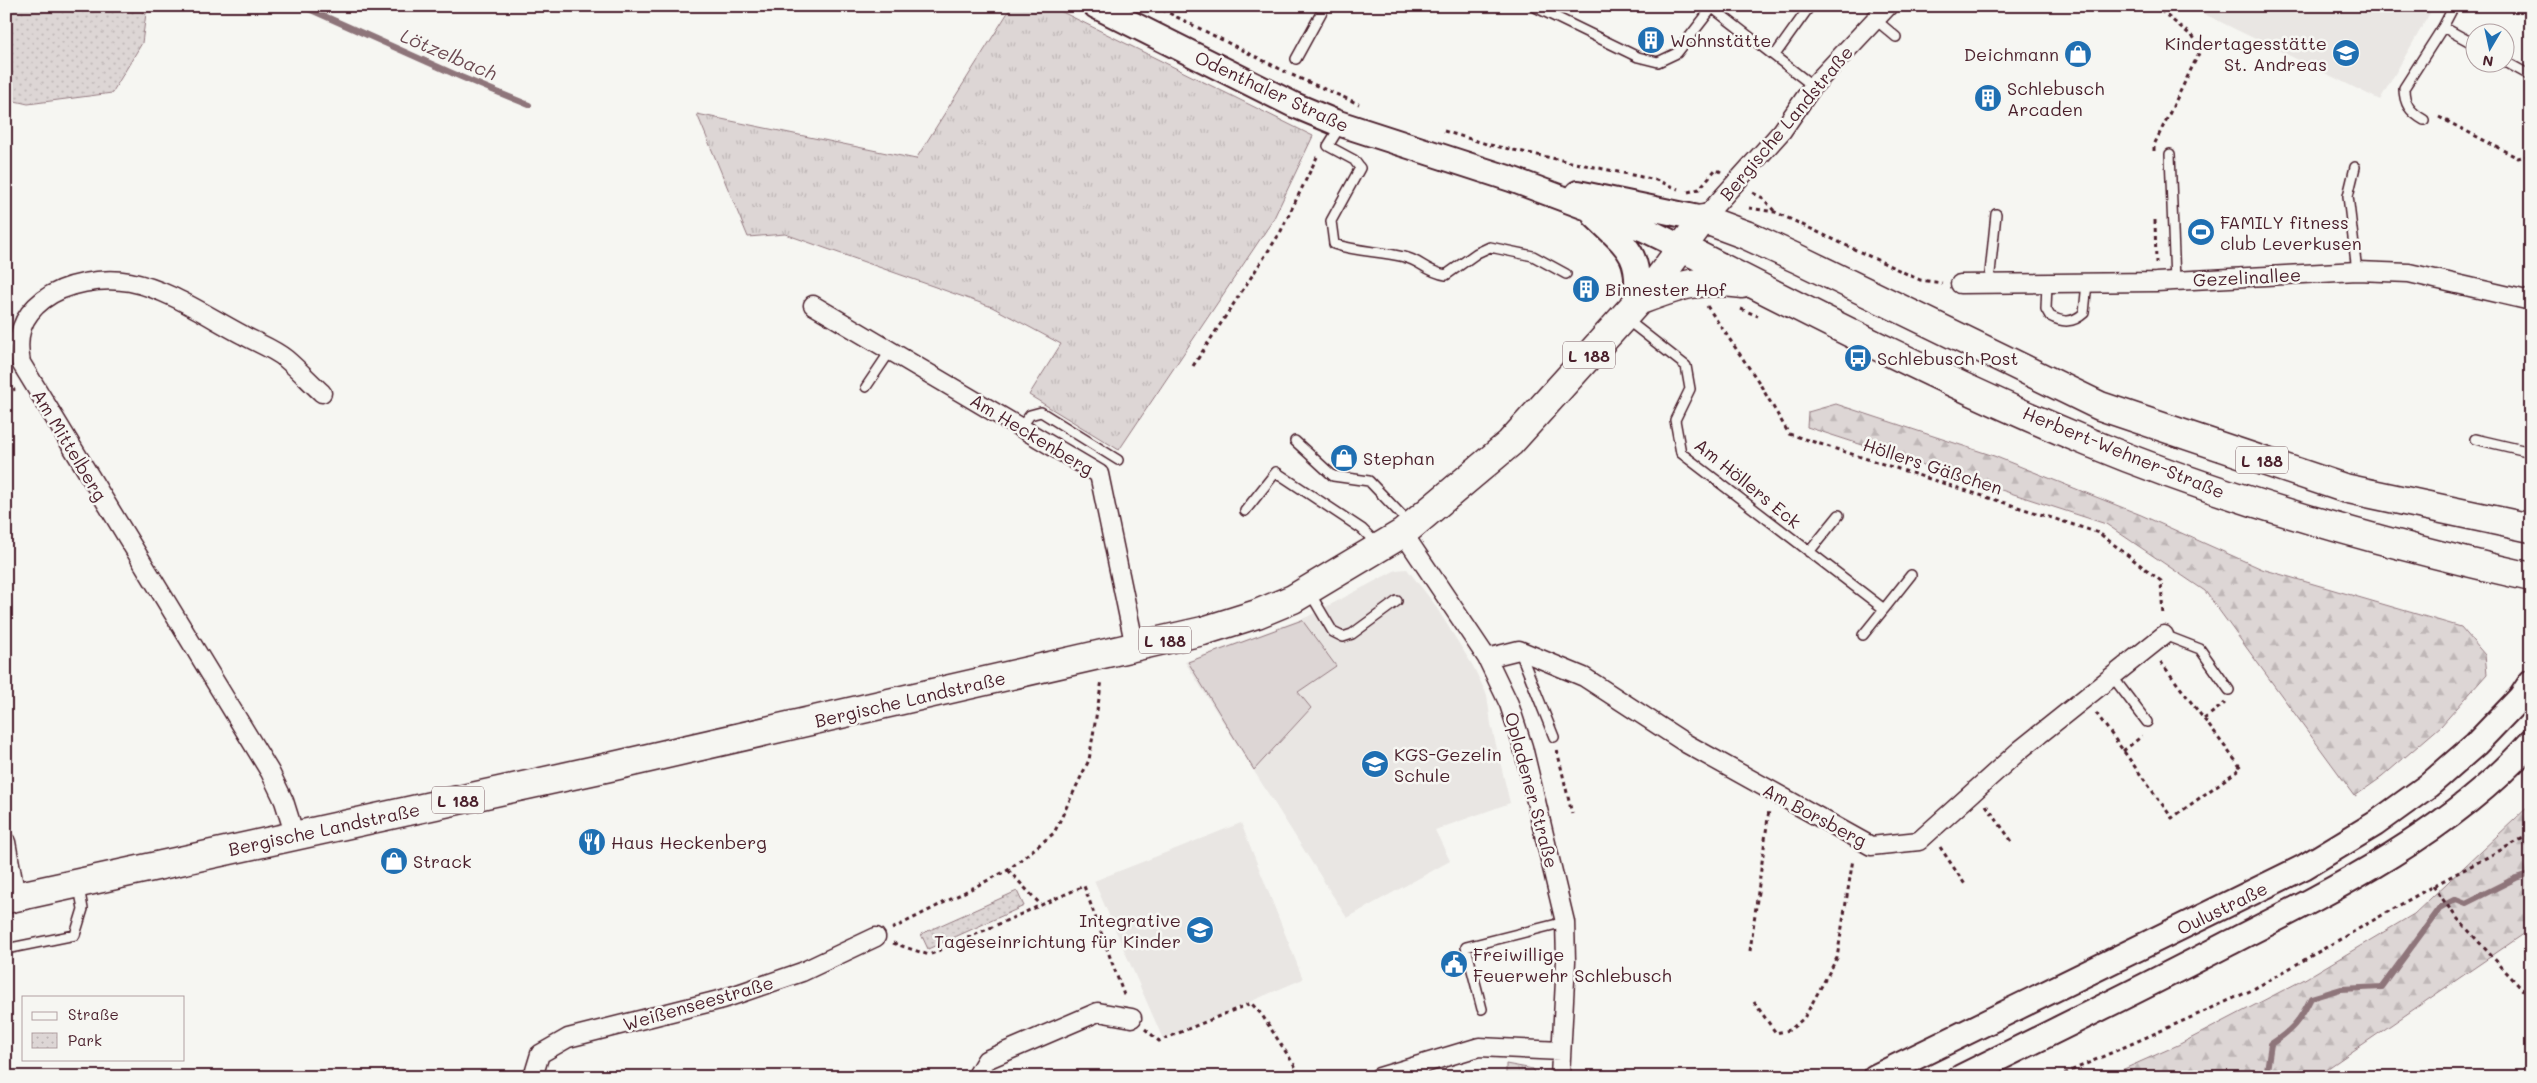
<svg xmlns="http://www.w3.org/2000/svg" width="2537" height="1083" font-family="Mali,sans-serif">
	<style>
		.built { fill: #e9e6e3 }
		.grass { fill: url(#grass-tufts); stroke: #947a80 }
		.forest { fill: url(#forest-firs); stroke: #947a80 }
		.park { fill: url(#park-dots); stroke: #947a80 }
		.pitch { fill: #ddd6d5; stroke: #947a80 }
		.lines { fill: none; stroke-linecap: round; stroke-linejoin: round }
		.stream { stroke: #8e747a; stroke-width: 6 }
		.service-casing { stroke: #4a1f2b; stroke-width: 12 }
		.minor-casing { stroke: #4a1f2b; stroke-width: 21 }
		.secondary-casing { stroke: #4a1f2b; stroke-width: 28 }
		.primary-casing { stroke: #4a1f2b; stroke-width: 31 }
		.path { stroke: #4a1f2b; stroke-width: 3; stroke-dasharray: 4 4; stroke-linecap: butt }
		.service { stroke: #f6f6f2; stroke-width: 9 }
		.minor { stroke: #f6f6f2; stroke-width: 18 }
		.secondary { stroke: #f6f6f2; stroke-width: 24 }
		.primary { stroke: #f6f6f2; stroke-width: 28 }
		.labels { text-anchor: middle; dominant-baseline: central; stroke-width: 5; stroke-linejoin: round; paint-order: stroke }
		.shield { fill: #f6f6f2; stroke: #7e6067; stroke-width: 1 }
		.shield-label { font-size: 16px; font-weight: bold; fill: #4a1f2b }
		.poi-label { font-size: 18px; fill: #4a1f2b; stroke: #f6f6f2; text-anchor: start }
		.street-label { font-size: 18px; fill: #4a1f2b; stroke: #f6f6f2 }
		.water-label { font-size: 19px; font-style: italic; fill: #6c4a52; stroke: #f6f6f2 }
	</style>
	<defs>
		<pattern id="grass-tufts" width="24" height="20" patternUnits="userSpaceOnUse" patternTransform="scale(1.25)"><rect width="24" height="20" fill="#ddd6d5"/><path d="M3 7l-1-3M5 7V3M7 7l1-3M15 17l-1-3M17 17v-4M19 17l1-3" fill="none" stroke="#bfb7b7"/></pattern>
		<pattern id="forest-firs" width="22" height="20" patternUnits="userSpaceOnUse" patternTransform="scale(1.25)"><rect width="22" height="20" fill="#ddd6d5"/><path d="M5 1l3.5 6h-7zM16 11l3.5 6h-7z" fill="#bfb7b7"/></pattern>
		<pattern id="park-dots" width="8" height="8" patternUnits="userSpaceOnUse" patternTransform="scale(1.25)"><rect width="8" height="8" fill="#ddd6d5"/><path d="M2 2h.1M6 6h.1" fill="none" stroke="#bfb7b7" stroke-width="1.8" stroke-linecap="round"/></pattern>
	</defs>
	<rect width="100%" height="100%" fill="#f6f6f2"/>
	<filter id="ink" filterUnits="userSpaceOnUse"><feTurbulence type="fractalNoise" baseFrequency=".02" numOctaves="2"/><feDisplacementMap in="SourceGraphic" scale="10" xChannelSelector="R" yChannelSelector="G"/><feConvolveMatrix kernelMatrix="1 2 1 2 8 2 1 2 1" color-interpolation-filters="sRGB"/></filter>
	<g filter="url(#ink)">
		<path class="built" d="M2188 6H2434L2380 100Z
			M1407 569 1433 602 1473 666 1487 695 1491 724 1510 803 1435 830 1450 861 1347 918 1185 662 1307 617 1396 570Z
			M1241 823 1303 979 1163 1039 1094 881Z"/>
		<path class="grass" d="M1012 6H1050L1313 136 1273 220 1119 450 1029 395 1061 344 992 307 785 234 748 237 697 114 916 159Z
			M1506 1064 1533 1069 1535 1077H1506Z"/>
		<path class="forest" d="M1836 404 1994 456 2141 515 2262 569 2461 627 2485 655 2487 674 2441 726 2382 777 2355 796 2205 591 2106 524 1807 427 1808 412Z
			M2531 804V929L2315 1077H2106L2178 1045 2303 980 2414 914Z"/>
		<path class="park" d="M6 6H147L142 43 112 93 28 104 6 99Z
			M1017 891 1024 906 928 949 921 934Z"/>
		<path class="pitch" d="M1302 620 1336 666 1298 692 1311 708 1254 770 1188 662Z"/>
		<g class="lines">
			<path class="stream" d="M302 6 461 77 529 105
				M2260 1077 2267 1070 2271 1044C2292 1030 2300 1021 2311 998L2341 989 2382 987 2441 907 2456 899 2466 903 2516 878 2531 873"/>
			<g class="service-casing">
				<path id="service" d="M1533 6 1638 57 1658 62 1677 53 1712 8
					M1710 6 1813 86
					M2454 6 2443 27 2474 44
					M1876 20 1896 37
					M1775 55 1810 6
					M1296 59 1325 6
					M2504 61 2531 76
					M2424 120C2410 112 2404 104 2404 88L2443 27
					M1341 125 1328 146 1354 160 1360 168 1331 221 1334 244C1357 252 1380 251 1404 257 1420 260 1426 272 1446 275L1477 253 1490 247 1533 256 1566 274
					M2170 154 2175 281
					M2355 167 2348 196 2357 271
					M1989 283 1996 214
					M2047 283 2046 309 2050 316C2063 323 2073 323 2084 313L2087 283
					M1626 319 1686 366 1690 389 1675 420 1681 453 1884 609 1911 575
					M866 387 891 350
					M1021 427 1030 415 1041 412 1118 460
					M2475 439 2531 452
					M1295 441 1333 476 1369 481 1410 524
					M1245 511 1276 472 1362 529 1378 545
					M1809 552 1839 515
					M1310 593 1333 632 1343 637 1352 634 1397 601
					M1863 635 1884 609
					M2164 635 2200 649 2229 690
					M1520 652 1554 737
					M2112 676 2147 722
					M6 949 75 935 83 909 79 887
					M1482 1009 1466 947 1565 922"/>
			</g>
			<g class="minor-casing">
				<path id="minor" d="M1703 219 1782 131 1813 86 1888 6
					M1960 284 2156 282 2357 271 2409 273 2531 301
					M813 305 1099 474 1135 647
					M1403 533 1487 658 1509 704 1523 747 1565 922 1566 961 1560 1077
					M1487 658 1519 650 1584 677 1687 744 1871 846 1919 841 2020 750 2164 635
					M295 836 284 801 270 772 21 363C16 336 21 317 43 300 65 283 103 277 130 282 170 290 207 316 243 335 257 343 274 349 286 359 299 370 310 382 322 393
					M6 842 16 897
					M533 1077 540 1054 568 1038 723 999 802 972 876 937
					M976 1077 986 1060 1098 1012 1132 1018
					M1379 1077 1479 1047 1561 1051"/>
			</g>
			<g class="secondary-casing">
				<path id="secondary" d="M1096 6 1294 105 1335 122 1511 179 1644 229 1683 248
					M1578 193 1703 219
					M1595 216C1627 247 1642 254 1636 302
					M1875 1077 2304 867 2375 824 2429 785 2476 744 2521 697 2531 682
					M1961 1077C2051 1033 2141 989 2229 943 2332 891 2454 830 2531 742"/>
			</g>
			<g class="primary-casing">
				<path id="primary" d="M1683 248C1816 316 1950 385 2088 442 2231 501 2380 543 2531 577
					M1641 300C1680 285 1700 278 1742 284
					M6 899 614 766 1203 631 1257 614 1293 599 1403 533 1510 443 1659 278 1703 219 1746 235 1798 259 2100 406 2344 488 2531 528"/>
			</g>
			<path class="path" d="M1155 6 1286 72
				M1292 75 1359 104
				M2439 117 2518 158 2531 155
				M1444 131 1490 145 1656 180 1678 189
				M2154 151V145L2203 45 2155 6
				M1688 192 1699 189 1716 169 1721 172
				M1753 193 1763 198 1775 212
				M1749 208 1775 212 1920 280 1942 283
				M2155 220 2156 263
				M1707 306 1758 381 1789 434 2099 533 2161 581 2163 617
				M1741 309 1758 316
				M1193 366 1280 233 1317 157
				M6 394 15 389
				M2096 713 2172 818 2241 768 2160 661
				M2204 719 2225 703
				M1557 750 1572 814
				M2123 751 2142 736
				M1986 805 2013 843
				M1940 847 1966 886
				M1008 870 1041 905
				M2433 886 2456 917 2531 999
				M892 929 1008 870 1054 833 1089 760 1102 680
				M893 943 929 955 1084 886 1125 998
				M1750 951 1769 810
				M1754 1002 1776 1033 1790 1030 1804 1018 1837 958 1853 859
				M1145 1029 1159 1041 1251 1003 1262 1015 1302 1077
				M2057 1077 2250 991 2433 886 2531 834"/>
			<use href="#service" class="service"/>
			<use href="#minor" class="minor"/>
			<use href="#secondary" class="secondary"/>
			<use href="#primary" class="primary"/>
		</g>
	</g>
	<defs>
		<g id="building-disc" transform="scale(1.4375)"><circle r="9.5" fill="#1f6fb2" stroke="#f6f6f2"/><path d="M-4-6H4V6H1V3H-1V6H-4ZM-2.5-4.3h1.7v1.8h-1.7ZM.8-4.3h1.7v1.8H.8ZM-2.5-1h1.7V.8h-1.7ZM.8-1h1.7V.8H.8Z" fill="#fff"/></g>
		<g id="school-disc" transform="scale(1.4375)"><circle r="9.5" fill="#1f6fb2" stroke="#f6f6f2"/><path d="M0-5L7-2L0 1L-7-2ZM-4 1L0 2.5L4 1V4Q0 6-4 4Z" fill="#fff"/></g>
		<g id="shop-disc" transform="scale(1.4375)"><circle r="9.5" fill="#1f6fb2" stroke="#f6f6f2"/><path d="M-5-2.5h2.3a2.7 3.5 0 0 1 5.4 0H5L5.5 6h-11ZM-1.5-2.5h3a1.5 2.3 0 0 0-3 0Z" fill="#fff"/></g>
		<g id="stadium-disc" transform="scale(1.4375)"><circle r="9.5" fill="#1f6fb2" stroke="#f6f6f2"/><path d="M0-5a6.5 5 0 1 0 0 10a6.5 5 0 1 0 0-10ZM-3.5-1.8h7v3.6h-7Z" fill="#fff"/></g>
		<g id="bus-disc" transform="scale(1.4375)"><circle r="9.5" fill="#1f6fb2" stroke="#f6f6f2"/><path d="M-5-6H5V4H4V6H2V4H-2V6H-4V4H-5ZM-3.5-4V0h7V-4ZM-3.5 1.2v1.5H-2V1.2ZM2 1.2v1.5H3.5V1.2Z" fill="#fff"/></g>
		<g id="restaurant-disc" transform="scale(1.4375)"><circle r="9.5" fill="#1f6fb2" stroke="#f6f6f2"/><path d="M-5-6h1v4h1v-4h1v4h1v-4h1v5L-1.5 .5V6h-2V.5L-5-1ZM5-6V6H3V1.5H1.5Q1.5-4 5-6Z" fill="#fff"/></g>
		<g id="civic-disc" transform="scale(1.4375)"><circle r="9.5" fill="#1f6fb2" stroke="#f6f6f2"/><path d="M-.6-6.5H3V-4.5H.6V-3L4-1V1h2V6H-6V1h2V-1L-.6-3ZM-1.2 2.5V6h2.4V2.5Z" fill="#fff"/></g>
	</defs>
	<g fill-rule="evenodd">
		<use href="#building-disc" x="1651" y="40"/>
		<use href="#school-disc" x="2346" y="53"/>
		<use href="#shop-disc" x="2078" y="54"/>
		<use href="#building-disc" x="1988" y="98"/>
		<use href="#stadium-disc" x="2201" y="232"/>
		<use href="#building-disc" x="1586" y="289"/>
		<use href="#bus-disc" x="1858" y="358"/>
		<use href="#shop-disc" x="1344" y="458"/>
		<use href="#school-disc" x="1375" y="764"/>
		<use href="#restaurant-disc" x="592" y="842"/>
		<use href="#shop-disc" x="394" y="861"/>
		<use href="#school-disc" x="1200" y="930"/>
		<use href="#civic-disc" x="1454" y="964"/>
	</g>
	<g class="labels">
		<g class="shield">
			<rect x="1563" y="341.5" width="52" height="27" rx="4"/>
			<rect x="2236" y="446.5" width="52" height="27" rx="4"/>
			<rect x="1139" y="626.5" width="52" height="27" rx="4"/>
			<rect x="432" y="786.5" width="52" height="27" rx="4"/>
		</g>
		<g class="shield-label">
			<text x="1589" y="355">L 188</text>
			<text x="2262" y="460">L 188</text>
			<text x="1165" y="640">L 188</text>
			<text x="458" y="800">L 188</text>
		</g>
		<g class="poi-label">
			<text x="1670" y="40">Wohnstätte</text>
			<text x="2327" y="43" text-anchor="end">Kindertagesstätte<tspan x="2327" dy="21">St. Andreas</tspan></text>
			<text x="2059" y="54" text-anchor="end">Deichmann</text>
			<text x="2007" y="88">Schlebusch<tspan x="2007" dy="21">Arcaden</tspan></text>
			<text x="2220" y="222">FAMILY fitness<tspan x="2220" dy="21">club Leverkusen</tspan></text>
			<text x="1605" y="289">Binnester Hof</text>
			<text x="1877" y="358">Schlebusch Post</text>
			<text x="1363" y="458">Stephan</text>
			<text x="1394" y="754">KGS-Gezelin<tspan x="1394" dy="21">Schule</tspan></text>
			<text x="611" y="842">Haus Heckenberg</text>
			<text x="413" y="861">Strack</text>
			<text x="1181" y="920" text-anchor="end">Integrative<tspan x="1181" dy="21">Tageseinrichtung für Kinder</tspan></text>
			<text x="1473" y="954">Freiwillige<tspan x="1473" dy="21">Feuerwehr Schlebusch</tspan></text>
		</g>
		<g class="street-label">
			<text transform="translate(1272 91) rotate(25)">Odenthaler Straße</text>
			<text transform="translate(1786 123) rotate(-50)">Bergische Landstraße</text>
			<text transform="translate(2247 277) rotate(-3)">Gezelinallee</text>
			<text transform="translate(1032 434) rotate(31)">Am Heckenberg</text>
			<text transform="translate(70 445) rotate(59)">Am Mittelberg</text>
			<text transform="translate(2124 452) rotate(22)">Herbert-Wehner-Straße</text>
			<text transform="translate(1933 466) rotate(18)">Höllers Gäßchen</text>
			<text transform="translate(1748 483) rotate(39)">Am Höllers Eck</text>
			<text transform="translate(910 699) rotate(-13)">Bergische Landstraße</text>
			<text transform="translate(1532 790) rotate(75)">Opladener Straße</text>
			<text transform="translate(1815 815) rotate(28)">Am Borsberg</text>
			<text transform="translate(324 829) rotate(-12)">Bergische Landstraße</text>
			<text transform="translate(2222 908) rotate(-26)">Oulustraße</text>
			<text transform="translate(698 1003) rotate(-16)">Weißenseestraße</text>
		</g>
		<g class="water-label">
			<text transform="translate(449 54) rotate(23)">Lötzelbach</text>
		</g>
	</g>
	<rect width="2537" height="1083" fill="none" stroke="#f6f6f2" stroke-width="25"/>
	<rect x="12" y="12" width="2512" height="1058" fill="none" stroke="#4a1f2b" stroke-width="2" filter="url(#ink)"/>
	<rect x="22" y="996" width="162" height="65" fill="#f6f6f2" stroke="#b1a0a2"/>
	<rect x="32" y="1012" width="25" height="8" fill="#f6f6f2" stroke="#b1a0a2"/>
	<text x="68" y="1020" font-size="15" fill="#4a1f2b">Straße</text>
	<rect x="32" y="1033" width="25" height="15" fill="url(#park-dots)" stroke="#b1a0a2"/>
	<text x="68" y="1046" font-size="15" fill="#4a1f2b">Park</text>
	<g transform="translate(2490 48) rotate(189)"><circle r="24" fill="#f6f6f2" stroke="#b1a0a2"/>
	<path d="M0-4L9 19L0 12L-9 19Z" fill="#1f6fb2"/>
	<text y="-8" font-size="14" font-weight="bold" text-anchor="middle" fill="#4a1f2b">N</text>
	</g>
</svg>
